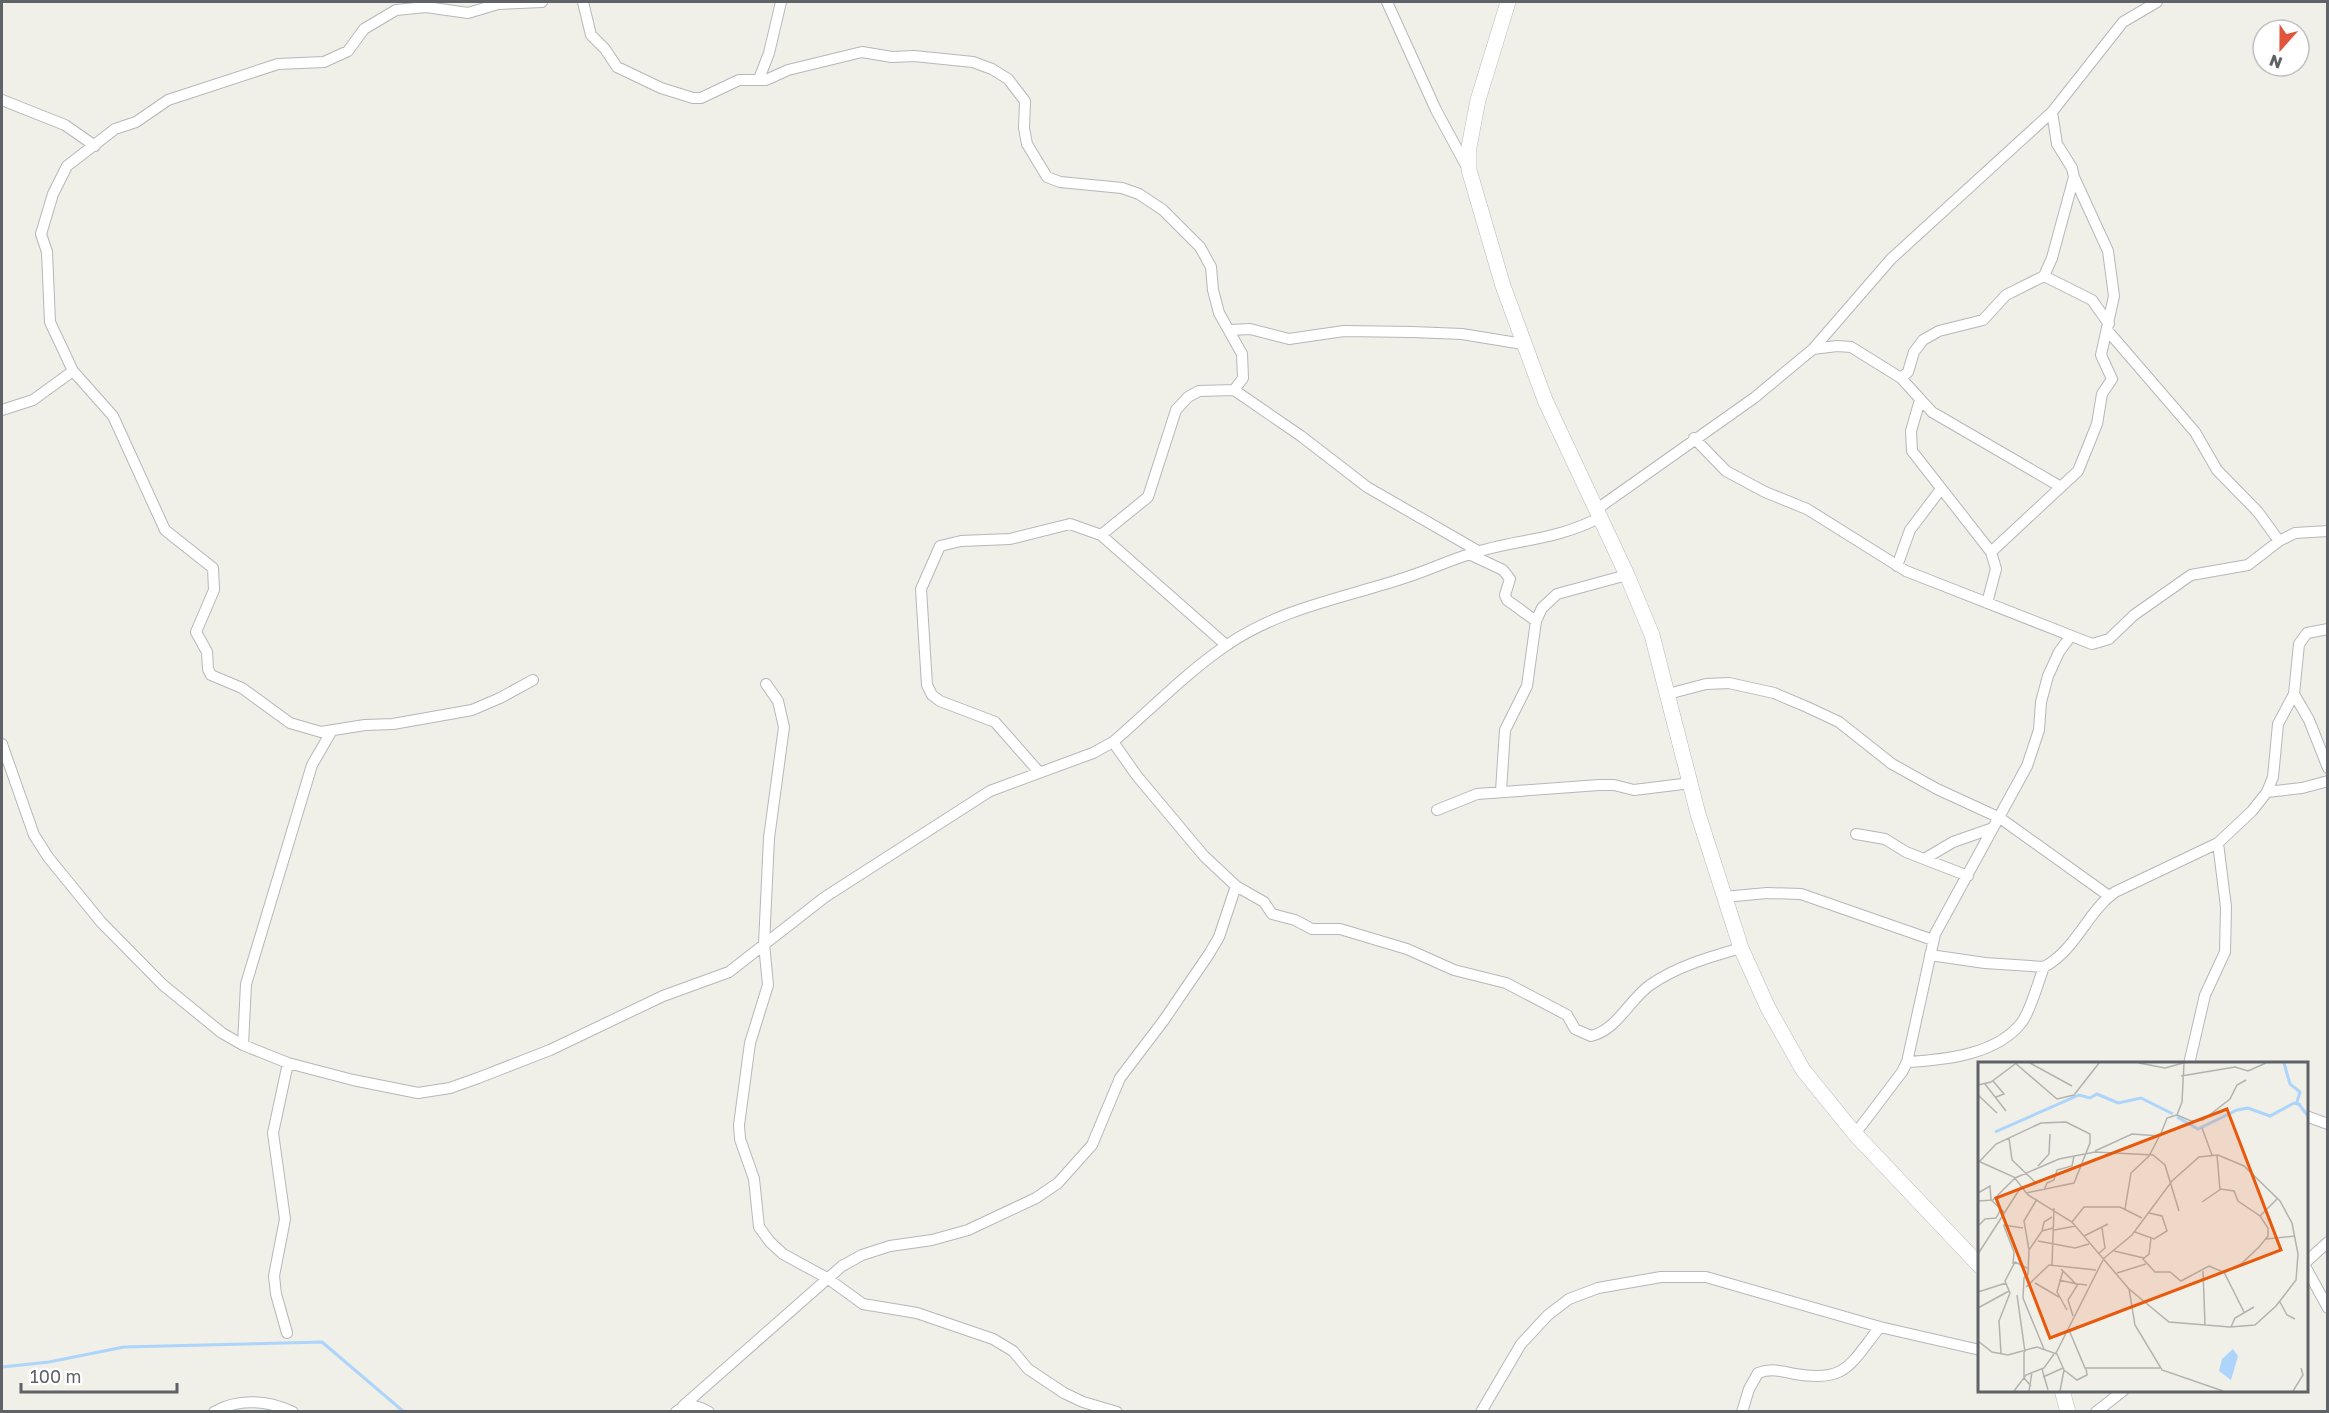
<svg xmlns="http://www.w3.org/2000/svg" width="2329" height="1413" font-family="'Golos Text',sans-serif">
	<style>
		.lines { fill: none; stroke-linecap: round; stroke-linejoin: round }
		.stream { stroke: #add4fb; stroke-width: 3 }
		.street-casing { stroke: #b5b7bb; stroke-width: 12 }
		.secondary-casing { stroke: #b6b9be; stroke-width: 16 }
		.street { stroke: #fff; stroke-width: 10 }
		.secondary { stroke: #fff; stroke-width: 15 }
		.inset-river { fill: none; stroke: #add4fb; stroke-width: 3 }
		.inset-road { fill: none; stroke: #b2b3b0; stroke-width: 1.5 }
		.view { fill: #e8590c; fill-opacity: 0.15; stroke: #e8590c; stroke-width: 3 }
		.inset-edge { fill: none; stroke: #5f6267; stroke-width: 3 }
	</style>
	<rect width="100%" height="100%" fill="#f0efe8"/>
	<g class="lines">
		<path class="stream" d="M2 1367 49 1362 124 1347 322 1342 404 1412"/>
		<g class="street-casing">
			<path id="street" d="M583 2 591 35 605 49 617 67 661 88 693 98H701L739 80H766L788 70 862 52 892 57 914 56 973 62 992 69 1008 79 1025 101 1024 128 1027 144 1047 177 1060 182 1122 188 1139 194 1163 210 1200 247 1211 267 1213 290 1219 313 1242 354 1243 378 1234 390 1199 391 1188 397 1176 410 1148 497 1101 535
				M1387 2 1436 110 1468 169
				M759 79 769 53 781 2
				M2 100 65 125 95 146
				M2044 276 2092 300 2109 324
				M1230 330 1250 329 1289 339 1344 331 1412 332 1462 334 1523 344
				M2107 330 2195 432 2217 470 2258 512 2279 541
				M1813 349 1837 346 1851 347 1901 378 1908 372 1914 352 1923 340 1939 331 1983 320 2006 295 2044 276 2052 258 2074 177 2072 168 2057 144 2052 112
				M1901 378 1932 412 2061 487
				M1234 390 1301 436 1367 487 1478 551
				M1920 400 1911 431 1912 451 1991 552 1996 569 1987 603
				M2 410 33 400 73 371
				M1694 438 1726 471 1765 492 1807 509 1906 571 2092 644 2109 639 2134 615 2191 575 2248 565 2279 541 2295 533 2328 531
				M1597 509 1754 398 1813 349 1891 259 2052 112 2123 22 2157 2
				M1991 552 2078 471 2097 424 2102 394 2112 379 2101 355 2114 296 2108 251 2074 177
				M1469 554 1503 570 1510 579 1505 595 1507 600 1536 621
				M1897 566 1910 530 1941 489
				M533 680 500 698 472 710 393 724 365 725 321 732 290 723 242 688 211 675 208 669 207 652 196 632 214 590 213 568 165 530 113 416 73 371 50 322 47 252 41 234 53 194 67 166 115 129 136 122 168 100 278 64 324 62 348 51 364 29 396 10 426 7 468 13 498 4 542 2
				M766 684 778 701 784 727 769 838 764 944 768 985 750 1043 739 1125 740 1139 754 1179 759 1227 770 1242 783 1254 827 1278 863 1304 917 1313 993 1339 1013 1351 1028 1369 1064 1393 1083 1402 1117 1412
				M1668 694 1706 684 1729 683 1774 693 1807 707 1839 722 1892 764 1937 789 2000 818 2109 896
				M2294 694 2309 720 2328 768
				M1113 742 1137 776 1204 856 1236 886 1264 902 1272 914 1295 920 1312 929H1340L1407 949 1454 970 1506 983 1567 1015 1575 1029 1591 1036C1617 1030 1629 1000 1650 985 1677 966 1710 957 1741 948
				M2 744 34 835 48 857 101 922 163 985 222 1033 243 1045 288 1063 353 1080 418 1093 450 1088 478 1078 550 1050 663 996 729 972 825 897 990 791 1093 753 1113 742C1148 712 1189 670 1227 645 1279 609 1343 598 1401 579 1425 572 1447 561 1470 554 1516 539 1555 541 1601 517
				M1039 772 995 722 940 701 932 695 927 685 921 589 940 546 961 541 1010 539 1070 524 1101 535 1226 645
				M1501 791 1505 730 1527 686 1536 621 1542 608 1557 594 1627 575
				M2267 792 2302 788 2328 781
				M1437 810 1477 794 1599 785H1614L1634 790 1691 783
				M1856 834 1885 839 1906 852 1968 876
				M1926 858 1953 842 1993 828
				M1724 897 1767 893 1801 894 1933 940
				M1930 955 1985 963 2044 967C2076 950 2087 912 2115 892L2218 843 2252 811 2267 792 2273 777 2278 724 2294 694 2299 644 2307 633 2328 629
				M243 1045 246 984 312 765 331 732
				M1907 1062C1944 1060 1997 1055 2022 1022 2031 1010 2038 982 2044 967
				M2189 1064 2205 995 2225 952 2226 907 2218 843
				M2306 1116 2328 1124
				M1855 1134 1902 1072 1907 1062 1935 934 2027 766 2039 730 2041 702 2048 676 2059 652 2070 637
				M2306 1262 2328 1242
				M2306 1268 2328 1308
				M287 1333 276 1294 274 1276 285 1219 273 1133 288 1063
				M683 1406 842 1266 862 1255 890 1246 932 1240 968 1230 1036 1198 1058 1183 1092 1145 1120 1078 1164 1020 1209 954 1219 937 1236 886
				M214 1412C238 1398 268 1400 293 1412
				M676 1412C686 1403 698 1405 709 1412
				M1481 1412 1521 1344 1548 1315 1569 1299 1598 1288 1661 1277H1706L1880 1327 1980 1350
				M1742 1412 1749 1389 1758 1373C1771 1368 1782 1371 1795 1374 1847 1383 1850 1364 1880 1327
				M2096 1412 2124 1390"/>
		</g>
		<g class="secondary-casing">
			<path id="secondary" d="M1508 2 1478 100 1469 147V170L1503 286 1545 400 1627 575 1652 635 1698 814 1741 948 1768 1008 1803 1070 1855 1134 1980 1266
				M2062 1390 2068 1412"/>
		</g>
		<use href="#street" class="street"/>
		<use href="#secondary" class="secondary"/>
	</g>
	<g transform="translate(1978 1062)">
		<rect width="330" height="330" fill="#f0efe8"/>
		<path d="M255 287 260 294 253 318 241 309 244 297Z" fill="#add4fb"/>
		<path class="inset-river" d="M306 1 312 22 322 30 319 40 330 54M199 55 220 67 259 48 270 46 292 54 316 41 323 43M17 70 101 33 112 36 119 32 140 41 163 36 195 52"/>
		<path class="inset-road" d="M37 1 79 37 96 33 121 1M52 1 94 24M161 1 187 6 205 1M203 14 257 5 270 9 288 1M15 19 26 32 18 35M7 22 28 49M0 23 13 20 37 2M0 33 19 51M199 53 213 59 225 58 252 37 259 23 268 18M224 66 234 93M31 76 34 98 58 121M117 89 154 72 182 74 189 56 199 53 204 40 206 1M239 93 242 128M0 99 36 115 50 133 94 160 151 227 157 263 184 308 245 329M1 100 18 82 63 61 88 60 112 72V81L96 121 48 131M60 104 71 92 72 72M37 116 81 97 117 90 175 93 187 103 201 149M66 128 69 121 76 118 79 108 94 104 96 94M0 131 12 124 13 138 26 150M0 139 15 138 37 116M224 140 243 127 256 129 260 139 282 154 290 166V174L281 185 263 202 246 210 266 250M147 147 153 111 171 94 181 75M282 154 299 137M94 160 106 145H142L164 156M25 163 45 166M0 164 7 157 18 156 23 147M26 164 36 190 35 202M76 168 98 164M64 169 66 160 74 155M157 170 176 177 189 169 184 154 171 151M106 174 130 162M173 176 171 192 165 197 177 210H192L203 219 231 204 245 210M288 177 317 174M60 179 97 186 111 182M51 188 46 159 59 137M136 189 166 196M0 192 43 125M120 192 127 186 124 166M125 197 154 173 194 119 221 95 240 93 266 104 302 139 314 161 320 192 318 218 298 244 277 263 252 265 191 260 151 227M74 203 76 146M83 207 97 221M85 209 79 230 89 248M225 209 227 263M139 211 168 202M81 218 99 222M57 221 81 235M48 225 71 203 118 208M0 230 28 221M39 233 47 290M302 240 309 253 317 257M0 246 31 229M95 254 90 238 100 222 109 223M253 265 257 256 276 245M91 268 107 306H182M0 279 14 290 30 293 59 285 79 292 86 308 82 329M66 287 45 236 46 216 50 212 51 188 64 169 75 166M46 290V316L53 324M23 291 21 259 32 231 27 219 37 200 49 206M78 291 125 198M64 307 70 328M86 308 99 318 109 313 108 306M65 315 85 306M36 329 48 313 66 306 76 292M51 329 54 310M315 329 325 313 323 306"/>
		<path class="view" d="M249 47 303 188 72 276 18 136Z"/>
		<rect width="330" height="330" class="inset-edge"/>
	</g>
	<rect width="2329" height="1413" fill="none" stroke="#5f6267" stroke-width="6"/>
	<g transform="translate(2281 48) rotate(201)"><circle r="28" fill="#ffffff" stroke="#bfc0c2" stroke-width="1.5"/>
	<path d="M0-4.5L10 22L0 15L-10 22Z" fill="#e1553d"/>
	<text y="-9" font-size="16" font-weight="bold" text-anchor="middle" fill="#5f6267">N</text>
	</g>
	<path d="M21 1383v9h156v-9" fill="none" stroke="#5f6267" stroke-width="3"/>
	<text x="30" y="1383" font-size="18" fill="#5f6267" stroke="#ffffff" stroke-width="4.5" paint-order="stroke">100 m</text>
</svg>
